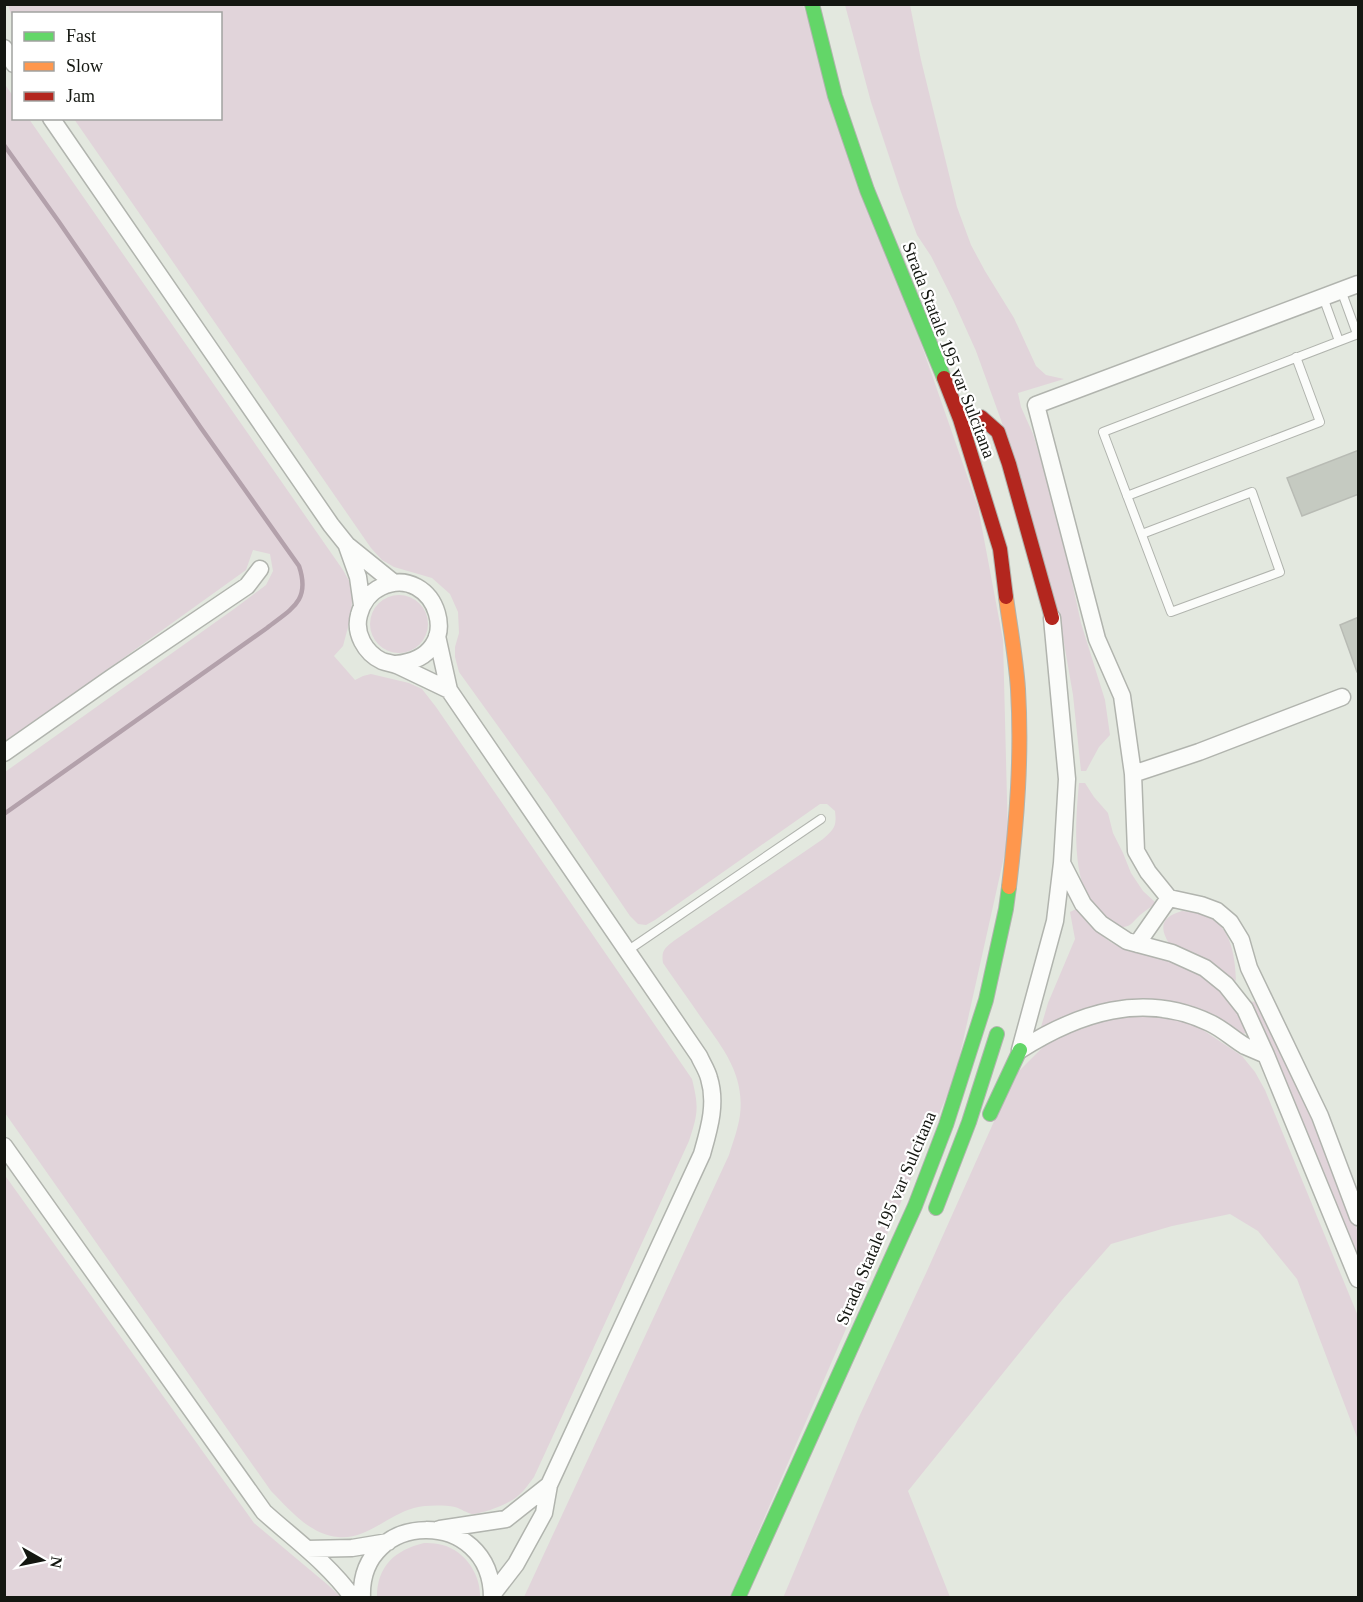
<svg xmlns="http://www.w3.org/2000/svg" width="1363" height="1602" font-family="'Times New Roman',serif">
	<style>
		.green { fill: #e1d4da }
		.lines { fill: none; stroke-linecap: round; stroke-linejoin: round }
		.stream { stroke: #b3a1ab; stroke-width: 4.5 }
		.building { fill: #c5cac1; stroke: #b8bbb4; stroke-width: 1.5 }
		.lane-casing { stroke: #b1b4ae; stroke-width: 10 }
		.street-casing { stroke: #b1b4ae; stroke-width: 19 }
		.fast-casing { stroke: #b1b4ae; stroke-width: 16 }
		.slow-casing { stroke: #b1b4ae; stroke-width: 16 }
		.jam-casing { stroke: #b1b4ae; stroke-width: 16 }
		.lane { stroke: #fbfcfa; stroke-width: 8 }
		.street { stroke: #fbfcfa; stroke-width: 16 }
		.fast { stroke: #63d668; stroke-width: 14 }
		.slow { stroke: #ff974d; stroke-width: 14 }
		.jam { stroke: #b3261e; stroke-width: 14 }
		.labels { text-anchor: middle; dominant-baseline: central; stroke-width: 4.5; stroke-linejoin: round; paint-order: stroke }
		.street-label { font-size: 18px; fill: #141711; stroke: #fff }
	</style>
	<rect width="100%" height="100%" fill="#e3e8df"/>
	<path class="green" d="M8 5H803L978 507 1003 640 1008 839 955 1077 730 1597H524L729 1155C733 1142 738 1129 740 1115 745 1074 722 1047 700 1016 688 998 675 981 663 963 661 950 665 948 675 940L823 839C834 829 837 827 835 811L827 804H820L655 920 646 925 638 924 630 916 549 797 459 672 455 657V647L459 633 458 612 450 594 432 578 394 567 382 560 371 548 74 119 220 118V14H14L13 20Z
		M845 5H910L921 60 957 207 971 245 985 271 1014 318 1036 366 1046 375 1064 379 1018 393 1021 407 1033 434 1051 493 1068 563 1081 623 1105 700 1110 735 1099 747 1086 771H1081L1073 695 1060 620 1001 420 976 351 954 302 931 256 917 235 901 192 871 102Z
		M4 83 13 96 14 118 29 119 343 570 353 588 351 616 343 646 334 656 355 680 363 676 371 674 409 683 422 689 436 707 692 1079C699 1107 698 1114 689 1141L534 1477C529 1483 525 1490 519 1495 511 1503 484 1514 472 1514 467 1513 461 1509 455 1507 443 1505 426 1505 414 1508 388 1515 366 1540 338 1537 310 1535 289 1509 271 1491L5 1113V772L234 609 266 585 273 571 270 554 253 550 246 570 5 743Z
		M370 624a29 29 0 1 1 58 0a29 29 0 1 1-58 0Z
		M1079 783H1085L1094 797 1108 813 1113 833 1123 853 1131 873 1143 891 1156 903C1151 907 1145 911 1140 915 1130 925 1130 928 1115 927 1105 917 1093 907 1087 895 1072 865 1076 816 1079 783Z
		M1076 909C1088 922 1101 938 1118 946 1137 954 1160 957 1181 964 1212 975 1236 1002 1246 1033L1238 1035 1160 1001 1143 999 1125 1000 1098 1006 1055 1023 1041 1027 1048 1003 1075 939 1070 912Z
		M1182 911C1189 912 1196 912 1201 914 1231 922 1235 955 1236 981L1193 952 1170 945C1158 926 1162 917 1182 911Z
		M1248 1001 1255 1002 1300 1092 1358 1232V1264Z
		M1136 1014 1175 1019 1194 1024 1242 1056 1255 1072 1265 1090 1358 1316V1440L1297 1279 1258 1231 1230 1214 1172 1226 1111 1244 1062 1300 908 1491 950 1597 783 1598 859 1417 927 1271 1000 1108 1018 1072 1045 1045 1083 1025Z
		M4 1174 254 1523 328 1585 341 1597H5Z
		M424 1543C428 1543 434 1543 438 1544 463 1548 481 1573 480 1597H377C377 1566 395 1550 424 1543Z"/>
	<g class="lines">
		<path class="stream" d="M4 145 59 222 201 428 299 566C311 601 291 609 267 628L4 814"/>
	</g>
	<path class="building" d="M1359 450V494L1302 516 1287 478Z
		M1359 617V672H1357L1340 625Z"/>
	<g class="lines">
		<g class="lane-casing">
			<path id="lane" d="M1341 290 1357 334
				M1323 297 1339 341
				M1127 496 1320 422 1296 357
				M1142 534 1252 492 1280 572 1171 612 1103 432 1358 334
				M627 951 821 819"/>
		</g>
		<g class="street-casing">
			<path id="street" d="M4 48 14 64
				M51 118 331 525 347 545 394 583
				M1358 284 1036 405 1097 639 1122 696 1133 774 1136 851 1148 872 1169 898 1201 905 1217 911 1230 922 1241 940 1249 968 1320 1116 1358 1217
				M347 546 358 577 362 605
				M437 636 449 690 699 1056C702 1063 707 1070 709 1078 717 1104 709 1129 702 1154L549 1485 544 1513 516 1564 492 1595
				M396 664C471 657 435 561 381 587 370 592 362 603 359 615 354 633 365 653 382 661 387 663 393 663 399 666 416 674 432 682 449 690
				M4 753 111 678 247 586 260 569
				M1133 774 1199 752 1342 697
				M1062 863 1083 904 1101 924 1127 941 1172 953 1205 968 1226 985 1245 1009 1266 1055 1358 1279
				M1137 944 1169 898
				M1020 1050 1055 921 1062 863 1067 779 1052 618
				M1020 1050C1078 1013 1143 991 1210 1023 1223 1029 1233 1039 1245 1046 1252 1049 1259 1052 1266 1055
				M4 1146 264 1512C294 1539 329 1564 353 1598
				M440 1529 506 1519 549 1485
				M307 1549 352 1548 388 1542
				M362 1598C358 1509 492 1506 492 1598"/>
		</g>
		<g class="fast-casing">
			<path id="fast" d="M812 4 835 96 867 190 944 378
				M990 1114 1020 1050
				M936 1208 969 1122 997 1034
				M738 1598 915 1206 946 1125 986 1000 1006 909 1009 887"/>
		</g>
		<g class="slow-casing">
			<path id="slow" d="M1006 597C1010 627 1016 658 1018 689 1022 756 1017 820 1009 887"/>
		</g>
		<g class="jam-casing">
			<path id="jam" d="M944 378 960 419 1000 549 1006 597
				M981 417 998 432 1009 464 1052 618"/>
		</g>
		<use href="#lane" class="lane"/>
		<use href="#street" class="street"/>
		<use href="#fast" class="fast"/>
		<use href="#slow" class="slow"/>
		<use href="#jam" class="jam"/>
	</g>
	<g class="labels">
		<g class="street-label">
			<text transform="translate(949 350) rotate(69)">Strada Statale 195 var Sulcitana</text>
			<text transform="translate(886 1218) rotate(-67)">Strada Statale 195 var Sulcitana</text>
		</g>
	</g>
	<rect width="1363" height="1602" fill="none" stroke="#141711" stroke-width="12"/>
	<rect x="12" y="12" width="210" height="108" fill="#ffffff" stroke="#a1a2a0" stroke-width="1.5"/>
	<rect x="24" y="32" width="30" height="9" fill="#63d668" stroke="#a1a2a0" stroke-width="1.5"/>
	<text x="66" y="42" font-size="18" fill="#141711">Fast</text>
	<rect x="24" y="62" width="30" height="9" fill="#ff974d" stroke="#a1a2a0" stroke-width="1.5"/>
	<text x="66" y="72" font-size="18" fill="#141711">Slow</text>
	<rect x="24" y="92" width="30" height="9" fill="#b3261e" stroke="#a1a2a0" stroke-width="1.5"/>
	<text x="66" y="102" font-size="18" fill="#141711">Jam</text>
	<g transform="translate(42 1560) rotate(99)" stroke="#ffffff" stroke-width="4.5" paint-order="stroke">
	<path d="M0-4.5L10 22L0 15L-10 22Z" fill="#141711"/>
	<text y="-9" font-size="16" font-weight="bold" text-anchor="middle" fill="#141711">N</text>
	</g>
</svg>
